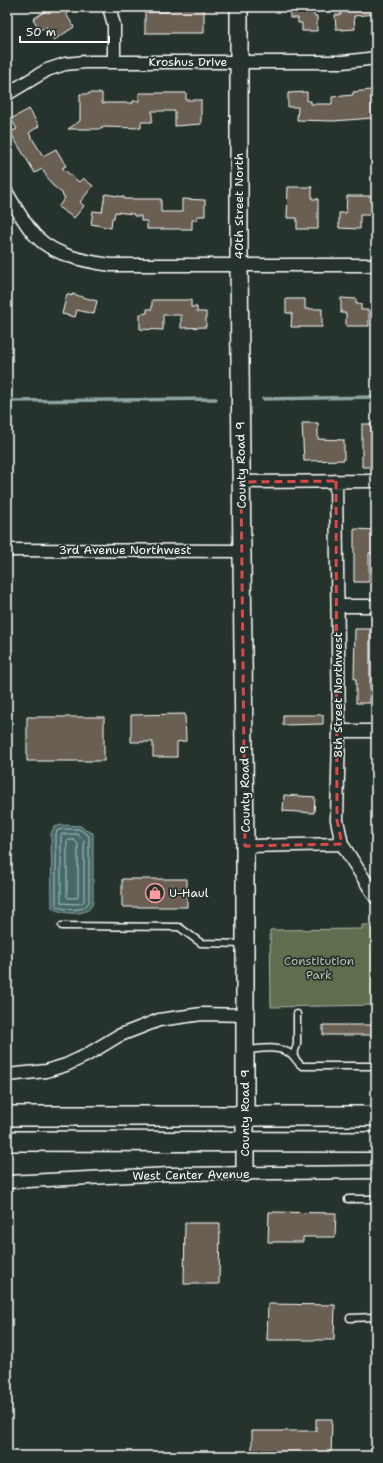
<svg xmlns="http://www.w3.org/2000/svg" width="383" height="1463" font-family="'Shantell Sans',sans-serif">
	<style>
		.green { fill: #5f6e50; stroke: #afb6a8 }
		.water { fill: #446967; stroke: #8fa5a4 }
		.lines { fill: none; stroke-linecap: round; stroke-linejoin: round }
		.shore { stroke: #b4c3c2; stroke-width: 1 }
		.stream { stroke: #8fa5a4; stroke-width: 3.5 }
		.building { fill: #695f53; stroke: #fff }
		.lane-casing { stroke: #fff; stroke-width: 9 }
		.street-casing { stroke: #fff; stroke-width: 15 }
		.secondary-casing { stroke: #fff; stroke-width: 20 }
		.primary-casing { stroke: #fff; stroke-width: 22 }
		.lane { stroke: #26332d; stroke-width: 6 }
		.street { stroke: #26332d; stroke-width: 12 }
		.secondary { stroke: #26332d; stroke-width: 17 }
		.primary { stroke: #26332d; stroke-width: 19 }
		.marked { fill: none; stroke: #dc4848; stroke-width: 3; stroke-dasharray: 8 5; stroke-linejoin: round }
		.labels { text-anchor: middle; dominant-baseline: central; stroke-width: 3.5; stroke-linejoin: round; paint-order: stroke }
		.street-label { font-size: 12px; fill: #fff; stroke: #26332d }
		.poi-label { font-size: 12px; fill: #fff; stroke: #26332d; text-anchor: start }
		.park-label { font-size: 12px; fill: #b7beb0; stroke: #26332d }
	</style>
	<rect width="100%" height="100%" fill="#26332d"/>
	<filter id="ink" filterUnits="userSpaceOnUse"><feTurbulence type="fractalNoise" baseFrequency=".025" numOctaves="2"/><feDisplacementMap in="SourceGraphic" scale="8" xChannelSelector="R" yChannelSelector="G"/><feConvolveMatrix kernelMatrix="1 2 1 2 8 2 1 2 1" color-interpolation-filters="sRGB"/></filter>
	<g filter="url(#ink)">
		<path class="green" d="M362 925H373V938H376V1005L271 1007 270 930 362 929Z"/>
		<path class="water" d="M62 825 81 826 85 830 93 833V902C90 918 62 914 52 908L51 833 54 827Z"/>
		<g class="lines">
			<path class="shore" d="M63 829H79L89 836V902L84 908C76 910 63 911 56 905V834L57 831Z
				M62 834H77L84 840V901L82 903 76 904 62 903 61 902V836Z
				M69 840H74L78 844V896L76 898H68L67 896V842Z"/>
			<path class="stream" d="M263 399 376 397
				M7 401 216 399"/>
		</g>
		<path class="building" d="M52 7H77L66 14 74 27 54 40 46 27 40 30 33 19Z
			M168 7H204V33H145V12H168Z
			M290 7H314V16H317V31H302V23H298V18H290Z
			M340 7H376V14L354 16 355 29 342 30V29H336L335 15H341Z
			M371 90 373 118 333 121 297 120 298 107H288V93L307 92V101H311V104H332V97L353 95V92Z
			M89 93H102V103H133V101H139V93H186V100H201V124L175 126V111H152V122H141V128L102 127V129H68L80 121V94H89Z
			M29 109 39 126 29 133 43 156 56 149 66 166 62 168 79 182 83 178 93 186 80 202 84 206 74 218 58 207 65 198 62 195 63 194 52 185 42 169 35 173 10 132 17 129 11 119Z
			M288 187H312V199H318V229H297V218H287Z
			M105 194 124 197V199H161V212H182V199L205 200V216H197V220H192V229H147V221H141V216H134V214L115 212 114 218H112L111 228 91 224 93 211 102 212Z
			M347 196H373V215H360V229L339 228V213H346Z
			M67 294 72 296V294L97 301 94 314 77 310 75 317 62 314Z
			M341 298 356 299V304H361V310H369V326H346V313H341Z
			M286 299H305V309H322V327H291L292 313H286Z
			M152 300H191V307H197V312H206V327L181 328V315H163V330L140 329V314L147 313V309H152Z
			M302 423H318V439L344 440V460L304 461Z
			M362 424H371V467H362Z
			M355 529 375 530V553H369V582H354V530Z
			M355 629H370V703H356V679H354Z
			M185 714 186 741 177 742V757H153V742H131V715Z
			M283 715H323V724L283 725Z
			M27 717H104V761H27Z
			M284 795 315 797 314 813 283 811Z
			M122 879H187V907H122Z
			M323 1025H376V1035H323Z
			M269 1212 336 1213 335 1237H303V1242H268Z
			M185 1223H220L219 1284H184Z
			M268 1304 335 1305 334 1340H267Z
			M316 1419H332L331 1456H252V1431H316Z"/>
		<g class="lines">
			<g class="lane-casing">
				<path id="lane" d="M62 926 179 927 201 943 244 944
					M246 1050C262 1049 278 1045 291 1054 296 1058 297 1063 302 1066H376
					M293 1056 297 1045V1014
					M348 1199H376
					M350 1318 376 1317"/>
			</g>
			<g class="street-casing">
				<path id="street" d="M109 7 114 25V62
					M7 94 47 70 65 64 85 62H343L376 58
					M7 193C14 205 21 217 29 228 47 254 81 261 111 265H376
					M336 481 339 731 337 820 342 844 376 898
					M241 482 376 481
					M7 550 242 551
					M338 606H376
					M339 731H376
					M245 846 342 844
					M7 1075 46 1071 66 1065 85 1056 118 1036 159 1020 202 1014 245 1015
					M7 1182 170 1174 376 1172"/>
			</g>
			<g class="secondary-casing">
				<path id="secondary" d="M239 7V265L245 846V1173"/>
			</g>
			<g class="primary-casing">
				<path id="primary" d="M7 1116H376
					M7 1141 376 1142"/>
			</g>
			<use href="#lane" class="lane"/>
			<use href="#street" class="street"/>
			<use href="#secondary" class="secondary"/>
			<use href="#primary" class="primary"/>
		</g>
	</g>
	<path class="marked" d="M336 481 337 820 342 844 245 846 241 482Z"/>
	<defs>
		<g id="shop-ring" transform="scale(1)"><circle r="9.5" fill="#26332d" stroke="#ff9aa2" stroke-width="1.5"/><path d="M-5-2.5h2.3a2.7 3.5 0 0 1 5.4 0H5L5.5 6h-11ZM-1.5-2.5h3a1.5 2.3 0 0 0-3 0Z" fill="#ff9aa2"/></g>
	</defs>
	<g fill-rule="evenodd">
		<use href="#shop-ring" x="155" y="893"/>
	</g>
	<g class="labels">
		<g class="street-label">
			<text x="188" y="62">Kroshus Drive</text>
			<text transform="translate(239 206) rotate(-90)">40th Street North</text>
			<text transform="translate(241 465) rotate(-91)">County Road 9</text>
			<text x="125" y="550">3rd Avenue Northwest</text>
			<text transform="translate(338 695) rotate(-90)">8th Street Northwest</text>
			<text transform="translate(245 789) rotate(-91)">County Road 9</text>
			<text transform="translate(245 1113) rotate(-90)">County Road 9</text>
			<text transform="translate(191 1175) rotate(-1)">West Center Avenue</text>
		</g>
		<g class="poi-label">
			<text x="169" y="893">U-Haul</text>
		</g>
		<g class="park-label">
			<text x="319" y="961">Constitution<tspan x="319" dy="14">Park</tspan></text>
		</g>
	</g>
	<rect width="383" height="1463" fill="none" stroke="#26332d" stroke-width="24"/>
	<rect x="12" y="12" width="359" height="1439" fill="none" stroke="#fff" stroke-width="1.5" filter="url(#ink)"/>
	<path d="M20 36v6h89v-6" fill="none" stroke="#ffffff" stroke-width="2"/>
	<text x="26" y="36" font-size="12" fill="#ffffff" stroke="#26332d" stroke-width="3" paint-order="stroke">50 m</text>
</svg>
